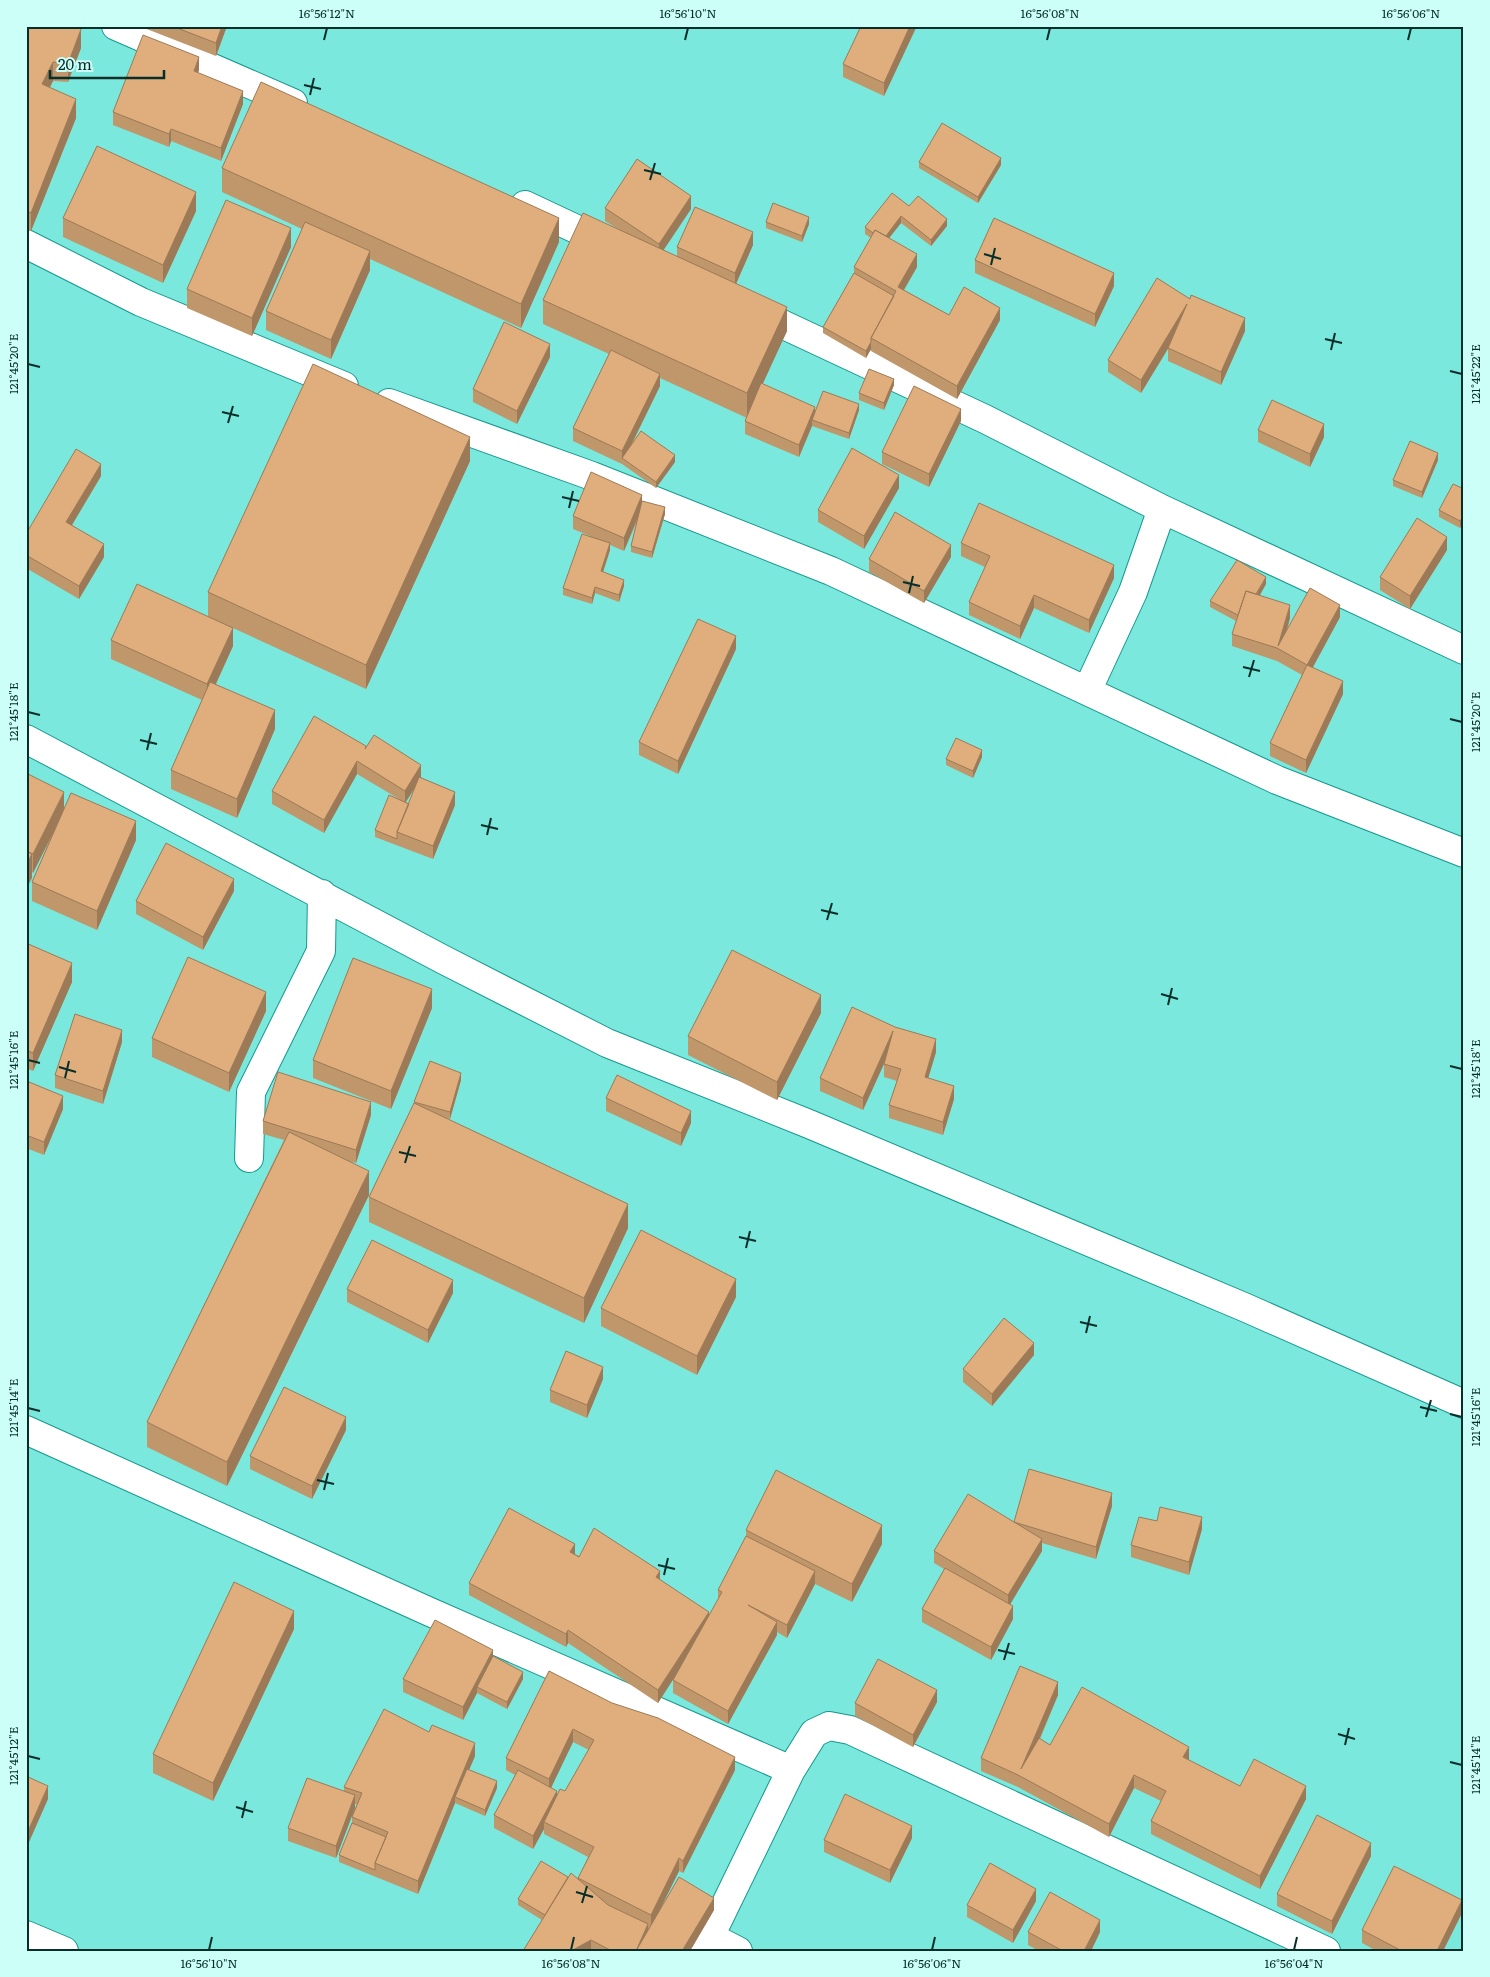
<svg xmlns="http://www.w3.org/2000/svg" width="1490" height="1977" font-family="Literata,serif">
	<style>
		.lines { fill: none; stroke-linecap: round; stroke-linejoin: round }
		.minor-casing { stroke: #15988e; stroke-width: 30 }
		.minor { stroke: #fff; stroke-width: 28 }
		.wall { fill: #c0966b; fill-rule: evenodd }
		.shaded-wall { fill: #9c7a57 }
		.building { fill: #dfae7c; stroke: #9c7a57 }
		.ticks { fill: none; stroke: #082e2a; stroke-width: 2 }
		.neatline { fill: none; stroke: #082e2a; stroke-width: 2 }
		.ticks-label { font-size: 12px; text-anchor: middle; fill: #082e2a }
	</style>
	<rect width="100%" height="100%" fill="#7ae8dd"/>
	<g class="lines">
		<g class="minor-casing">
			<path id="minor" d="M116 26 293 103
				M525 205 610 245
				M26 244 141 302 344 386
				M754 311 985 419 1162 509
				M389 403 592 476 831 571 1277 780 1464 853
				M1087 691 1133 592 1162 509 1464 650
				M26 739 444 960 607 1043 809 1124 1244 1307 1464 1404
				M249 1158 251 1092 321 951 322 894
				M26 1430 430 1612 791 1770
				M26 1935 64 1951
				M711 1937 738 1951
				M703 1951 791 1770 814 1733 829 1726 850 1730 1326 1951"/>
		</g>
		<use href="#minor" class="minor"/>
	</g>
	<path class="wall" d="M26 26 81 48 68 82 53 81 50 87 76 118 31 231 26 230Z
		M139 26H227L216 56Z
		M916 26 884 96 843 77V64Z
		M199 70 198 73 243 104 221 161 171 141 169 147 113 125V112Z
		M919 162 1001 165 978 203 919 168Z
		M222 168 559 242 521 328 370 259V270L331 359 266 330V311L302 229 222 192Z
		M909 206 947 226 931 246 901 223 889 238 917 267 904 290 949 315 1000 320 957 399 871 351V349L866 358 823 333V327L854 273V267L871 238 865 234V227Z
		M605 208 691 209 663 250 677 257V247L753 245 736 284 787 331 762 384 815 412 859 410 849 439 812 426 799 457 745 434V421L747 418 660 378V386L632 444 675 462 656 488 622 464 573 441V428L609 354 543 324V300L620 230 605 221Z
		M196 211 163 283 63 237V218Z
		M766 222 809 224 802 242 766 228Z
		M291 247 252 336 187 308V289Z
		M975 260 1114 286 1095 327 975 273Z
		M1190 299 1245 331 1221 385 1168 361V349L1141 393 1108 372V360Z
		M550 357 517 424 473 402V389Z
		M894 385 884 410 859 400V393Z
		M961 421 929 487 882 464V452Z
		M1258 430 1324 437 1310 467 1258 442Z
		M1438 460 1422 498 1393 486V480Z
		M470 461 366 689 233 628V646L216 684 275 729 237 818 171 789V770L202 700 111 659V640L208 617V592Z
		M101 476 72 525 104 557 79 599 26 568V534Z
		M899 488 864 549 818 522V510Z
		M1464 489V521L1460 528 1439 517V510Z
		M642 501 665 514 652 558 631 552V546L638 519 624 551 610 545V550L603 572 624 586 619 602 595 593 592 604 563 595V588L590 536 573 529V516Z
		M961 543 1114 578 1089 633 1034 608 1020 639 969 615V602L985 567 961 556Z
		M1447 550 1410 609 1380 590V577Z
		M951 557 924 603 869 572V559Z
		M1266 584 1259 595 1290 618 1287 630 1340 617 1313 667 1343 694 1306 773 1270 756V743L1302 675 1277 661 1232 646V634L1236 621 1210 607V601Z
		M736 649 678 774 639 755V742Z
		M366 748 421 778 455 805 433 859 375 837V830L399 799 357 774 324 833 272 804V791ZM415 787 409 804 406 802Z
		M982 757 973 778 946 765V759Z
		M26 773 64 807 136 840 97 930 32 901V882L51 837 33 873 32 872V878Z
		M234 891 203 950 136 914V901Z
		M26 943 72 982 33 1071 26 1068Z
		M432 1008 391 1109 313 1078V1060Z
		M266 1011 229 1092 152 1057V1038Z
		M821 1013 777 1100 688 1055V1036Z
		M122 1042 103 1104 55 1088V1075Z
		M936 1052 928 1078 954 1099 943 1135 889 1118V1105L897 1081 884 1077V1064L863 1110 820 1091V1078Z
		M461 1080 450 1119 446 1118 628 1228 584 1323 369 1222V1197L414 1103Z
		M26 1089 63 1109 44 1155 26 1148Z
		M606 1098 691 1123 681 1146 606 1111Z
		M371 1115 356 1163 348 1161 369 1195 227 1486 147 1447V1422L284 1140 263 1134V1121Z
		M347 1289 453 1293 428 1343 347 1302Z
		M736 1297 697 1375 601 1326V1308Z
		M1034 1355 992 1406 963 1382V1369Z
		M603 1379 587 1418 550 1402V1390Z
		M346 1430 312 1499 250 1469V1456Z
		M1112 1506 1096 1559 1042 1543V1551L1010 1604 1013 1619 991 1660 922 1622V1609L944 1569 934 1563V1551L1014 1522Z
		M1157 1521 1202 1529 1189 1575 1131 1557V1545Z
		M746 1530 882 1544 852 1602 815 1584 787 1638 777 1632V1635L728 1724 673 1693V1679L658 1703 568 1643 566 1647 469 1595V1583L575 1554 709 1616 718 1599V1590L746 1536Z
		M294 1629 213 1801 153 1773V1754Z
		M549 1671 735 1770 683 1873 679 1871 659 1910H714L690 1951H523L542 1920 518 1905V1899L568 1877 578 1879 588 1857 544 1834V1829L533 1849 494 1828V1815L515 1775 506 1770V1758ZM573 1742 589 1750 565 1791 557 1795 551 1788Z
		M403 1679H523L507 1709 477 1693 463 1720 403 1692Z
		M1058 1695 1040 1739 1050 1745 1189 1760 1240 1786 1306 1799 1260 1889 1151 1834V1821L1161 1801 1134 1788 1109 1837 1018 1787 981 1771V1758Z
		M937 1702 913 1747 855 1716V1703Z
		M475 1756 469 1770 497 1788 485 1816 455 1803 418 1894 339 1862V1855L352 1823V1817L357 1804H355V1808L336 1858 288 1841V1828L344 1791V1787Z
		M912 1838 890 1883 824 1852V1840Z
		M1371 1856 1332 1934 1277 1906V1894Z
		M1036 1901 1013 1943 967 1917V1905Z
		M1462 1913 1443 1951H1377L1362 1943V1930Z
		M1028 1932H1100L1091 1951H1039L1028 1945Z"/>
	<path class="shaded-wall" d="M222 26H227L216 56V43Z
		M910 26H916V28L884 96V83Z
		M81 29V48L68 82V64Z
		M199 57V70L194 84V71Z
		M53 62V81L42 103V84Z
		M243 91V104L221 161V148Z
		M76 99V118L31 231V213Z
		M171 129V141L169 147V134Z
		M1001 158V165L978 203V197Z
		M196 192V211L163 283V265Z
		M691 196V209L659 257V244Z
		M901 216V223L882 247V241Z
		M809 217V224L802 242V236Z
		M559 218V242L521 328V304Z
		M947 219V226L931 246V240Z
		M291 228V247L252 336V318Z
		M753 232V245L735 286V273Z
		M370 251V270L331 359V340Z
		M917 254V267L898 300V287Z
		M1114 273V286L1095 327V314Z
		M1187 304V317L1141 393V380Z
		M787 307V331L747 418V393Z
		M1000 308V320L957 399V386Z
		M1245 318V331L1221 385V372Z
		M871 342V349L866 358V351Z
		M550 344V357L517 424V411Z
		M660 374V386L624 459 622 458V451Z
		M894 379V385L884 410V403Z
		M859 404V410L849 439V433Z
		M815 407V420H812V426L799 457V445Z
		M961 409V421L929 487V474Z
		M1324 424V437L1310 467V454Z
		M470 437V461L366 689V665Z
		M1438 453V460L1422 498V492Z
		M675 455V462L656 488V482Z
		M101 464V476L66 535V522Z
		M899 475V488L864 549V536Z
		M642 495V507L624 551V538Z
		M665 507V514L652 558V552Z
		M1464 515V521L1460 528V521Z
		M1447 537V550L1410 609V596Z
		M610 543V550L601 578V571Z
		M104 544V557L79 599V586Z
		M951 545V557L924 603V591Z
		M1114 565V578L1089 633V620Z
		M1266 577V584L1254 606V599Z
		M624 580V586L619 602V595Z
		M595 587V593L592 604V598Z
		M1034 595V608L1020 639V626Z
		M1290 605V618L1281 650 1278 646Z
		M1340 605V617L1307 678V665Z
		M233 628V646L207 703V684Z
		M736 636V649L678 774V761Z
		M1343 681V694L1306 773V760Z
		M275 710V729L237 818V799Z
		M982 750V757L973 778V771Z
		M357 761V774L324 833V820Z
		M421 765V778L405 803V791Z
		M64 792V811L33 873V854Z
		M455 792V805L433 859V846Z
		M136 821V840L97 930V911Z
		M32 854V878L26 889V865Z
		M234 879V891L203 950V937Z
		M72 963V982L33 1071V1053Z
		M432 989V1008L391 1109V1091Z
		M266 992V1011L229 1092V1073Z
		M821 995V1013L777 1100V1082Z
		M122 1030V1042L103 1104V1091Z
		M893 1031V1044L863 1110V1098Z
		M936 1039V1052L925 1089V1077Z
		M461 1073V1080L450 1119V1112Z
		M954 1086V1099L943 1135V1122Z
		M63 1096V1109L44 1155V1142Z
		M371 1102V1115L356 1163V1150Z
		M691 1111V1123L681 1146V1133Z
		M369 1171V1195L227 1486V1462Z
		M628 1204V1228L584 1323V1298Z
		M736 1279V1297L697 1375V1356Z
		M453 1280V1293L428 1343V1330Z
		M1034 1343V1355L992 1406V1394Z
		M603 1367V1379L587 1418V1405Z
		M346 1417V1430L312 1499V1486Z
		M1112 1493V1506L1096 1559V1547Z
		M1202 1517V1529L1189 1575V1562Z
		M882 1525V1544L852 1602V1584Z
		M1042 1539V1551L1008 1608V1595Z
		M575 1544V1556L570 1552Z
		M660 1571V1583L656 1577Z
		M815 1571V1584L787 1638V1625Z
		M1013 1606V1619L991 1660V1647Z
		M294 1611V1629L213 1801V1783Z
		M709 1612V1624L658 1703V1690Z
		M777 1622V1635L728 1724V1711Z
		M568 1630V1643L566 1647V1634Z
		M493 1650V1663L477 1687V1693L463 1720V1707Z
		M523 1672V1679L507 1709V1702Z
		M1058 1682V1695L1023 1777 1021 1769Z
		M937 1690V1702L913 1747V1735Z
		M573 1729V1742L549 1792V1779Z
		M475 1743V1756L457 1798 455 1797V1803L418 1894V1881Z
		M1189 1747V1760L1183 1770V1757Z
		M735 1757V1770L683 1873V1861Z
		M1134 1775V1788L1109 1837V1824Z
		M497 1781V1788L485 1816V1810Z
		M48 1786V1799L26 1849V1836Z
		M1306 1786V1799L1260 1889V1876Z
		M557 1791V1804L544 1822V1829L533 1849V1836Z
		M355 1795V1808L336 1858V1846Z
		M912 1826V1838L890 1883V1870Z
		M1371 1843V1856L1332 1934V1921Z
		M679 1858V1871L651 1928V1915Z
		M1036 1889V1901L1013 1943V1930Z
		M714 1898V1910L690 1951H682Z
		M1462 1900V1913L1443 1951H1437Z
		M1100 1920V1932L1091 1951H1084Z
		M648 1924V1937L636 1951Z
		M591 1940V1951H571Z"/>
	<path class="building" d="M26 26H78L81 29 68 64 53 62 42 84 76 99 31 213 26 211Z
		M172 26H222L216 43Z
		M861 26H910L884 83 843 64Z
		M143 35 199 57 194 71 243 91 221 148 171 129 169 134 113 112Z
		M261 82 559 218 521 304 222 168Z
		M942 123 1001 158 978 197 919 162Z
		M97 146 196 192 163 265 63 218Z
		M637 159 691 196 659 244 605 208Z
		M892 193 909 206 918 196 947 219 931 240 901 216 886 236 875 230 873 233 865 227Z
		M226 200 291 228 252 318 187 289Z
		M773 203 809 217 802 236 766 222Z
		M695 207 753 232 735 273 677 247Z
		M583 213 787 307 747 393 543 300Z
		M994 218 1114 273 1095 314 975 260Z
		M305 222 370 251 331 340 266 311Z
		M875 230 917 254 898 287 949 315 964 287 1000 308 957 386 871 338 896 291 854 267Z
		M854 273 894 296 871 338V342L866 351 823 327Z
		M1157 278 1190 299 1191 295 1245 318 1221 372 1168 348 1187 304 1141 380 1108 360Z
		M504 322 550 344 517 411 473 389Z
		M611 350 660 374 622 451 573 428Z
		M313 364 470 437 366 665 208 592Z
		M869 369 894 379 884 403 859 393Z
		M761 383 815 407 799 445 745 421Z
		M914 386 961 409 929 474 882 452Z
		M823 391 859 404 849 433 812 420Z
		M1272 400 1324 424 1310 454 1258 430Z
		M641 431 675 455 656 482 622 458Z
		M1410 441 1438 453 1422 492 1393 480Z
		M852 448 899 475 864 536 818 510Z
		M76 449 101 464 66 522 104 544 79 586 26 555V534Z
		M591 472 642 495 624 538 573 516Z
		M1453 484 1464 489V515L1460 521 1439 510Z
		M642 501 665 507 652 552 631 546Z
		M979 503 1114 565 1089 620 1034 595 1020 626 969 602 990 556 961 543Z
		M895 512 951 545 924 591 869 559Z
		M1417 518 1447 537 1410 596 1380 577Z
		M582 534 610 543 601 571 624 580 619 595 595 587 592 598 563 588Z
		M1237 560 1266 577 1256 594 1246 591 1238 615 1210 601Z
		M137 584 233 628 207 684 111 640Z
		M1310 588 1340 605 1307 665 1277 648 1232 634 1246 591 1290 605 1278 646Z
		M698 619 736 636 678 761 639 742Z
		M1307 665 1343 681 1306 760 1270 743Z
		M210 682 275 710 237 799 171 770Z
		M314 716 366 746 365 749 374 735 421 765 405 791 357 761 324 820 272 791Z
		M956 738 982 750 973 771 946 759Z
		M26 773 64 792 33 854 26 851Z
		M419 777 455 792 433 846 397 832Z
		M71 793 136 821 97 911 32 882Z
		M389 795 409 804 397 832V839L375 830Z
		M166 843 234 879 203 937 136 901Z
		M26 851 32 854 26 865Z
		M26 943 72 963 33 1053 26 1050Z
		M732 950 821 995 777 1082 688 1036Z
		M188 957 266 992 229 1073 152 1038Z
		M353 958 432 989 391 1091 313 1060Z
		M852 1007 895 1027 936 1039 925 1077 954 1086 943 1122 889 1105 901 1069 884 1064 893 1031 863 1098 820 1078Z
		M75 1014 122 1030 103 1091 55 1075Z
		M430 1061 461 1073 450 1112 414 1102Z
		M278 1072 371 1102 356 1150 263 1121Z
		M617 1075 691 1111 681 1133 606 1098Z
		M29 1082 63 1096 44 1142 26 1135V1089Z
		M414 1103 628 1204 584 1298 369 1197Z
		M289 1132 369 1171 227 1462 147 1422Z
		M641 1230 736 1279 697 1356 601 1308Z
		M372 1240 453 1280 428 1330 347 1289Z
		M1004 1318 1034 1343 992 1394 963 1369Z
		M566 1351 603 1367 587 1405 550 1390Z
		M284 1387 346 1417 312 1486 250 1456Z
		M1029 1469 1112 1493 1096 1547 1014 1522 1042 1539 1008 1595 934 1551 968 1494 1014 1522Z
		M776 1470 882 1525 852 1584 746 1530Z
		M1160 1507 1202 1517 1189 1562 1131 1545 1139 1517 1157 1521Z
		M509 1508 575 1544 570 1552 579 1557 594 1528 660 1571 656 1577 709 1612 658 1690 568 1630 566 1634 469 1583Z
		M746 1536 815 1571 787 1625 748 1605 777 1622 728 1711 673 1680 722 1592 718 1590Z
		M945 1568 1013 1606 991 1647 922 1609Z
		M234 1582 294 1611 213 1783 153 1754Z
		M435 1620 493 1650 463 1707 403 1679Z
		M493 1656 523 1672 507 1702 477 1687Z
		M878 1659 937 1690 913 1735 855 1703Z
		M1020 1666 1058 1682 1021 1769 1039 1738 1050 1745 1082 1687 1189 1747 1183 1757 1240 1786 1254 1759 1306 1786 1260 1876 1151 1821 1166 1791 1134 1775 1109 1824 1018 1775 981 1758Z
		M549 1671 612 1703 658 1718 735 1757 683 1861 679 1858 651 1915 578 1878 594 1847 544 1822 560 1789 565 1791 594 1740 573 1729 549 1779 506 1758Z
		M384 1709 429 1732 432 1725 475 1743 418 1881 375 1863 388 1832 352 1817 362 1793 344 1787Z
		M467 1769 497 1781 485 1810 455 1797Z
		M518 1770 557 1791 533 1836 494 1815Z
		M26 1776 48 1786 26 1836Z
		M307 1778 355 1795 336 1846 288 1828Z
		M845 1794 912 1826 890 1870 824 1840Z
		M1317 1815 1371 1843 1332 1921 1277 1894Z
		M352 1823 386 1837 375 1863V1870L339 1855Z
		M541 1861 568 1877 545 1915 518 1899Z
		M990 1863 1036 1889 1013 1930 967 1905Z
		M1394 1866 1462 1900 1437 1951H1402L1362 1930Z
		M571 1873 608 1905 648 1924 636 1951H612L591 1940 571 1951H523Z
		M679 1877 714 1898 682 1951H636Z
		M1050 1892 1100 1920 1084 1951H1063L1028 1932Z"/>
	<path class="ticks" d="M324 40 327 28M685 40 688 28M1047 40 1050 28M1408 40 1411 28M304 85 321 89M310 95 314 78M644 170 661 174M650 180 655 163M984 254 1001 259M991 265 995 248M1325 339 1342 343M1331 350 1335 333M28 364 40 367M1450 371 1462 374M222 412 239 416M228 423 233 406M562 497 579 501M569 508 573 491M903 582 920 586M909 593 913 576M1243 667 1260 671M1249 677 1254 660M28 712 40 715M1450 719 1462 722M140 740 157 744M147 750 151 733M481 825 498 829M487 835 491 818M821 910 838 914M827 920 832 903M1161 994 1178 999M1168 1005 1172 988M28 1060 40 1063M1450 1066 1462 1069M59 1067 76 1072M65 1078 69 1061M399 1152 416 1156M405 1163 410 1146M739 1237 756 1241M746 1248 750 1231M1080 1322 1097 1326M1086 1333 1090 1316M1420 1407 1437 1411M28 1408 40 1411M1450 1414 1462 1417M1426 1417 1431 1400M317 1480 334 1484M324 1490 328 1473M658 1565 675 1569M664 1575 668 1558M998 1650 1015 1654M1004 1660 1009 1643M1338 1734 1355 1739M1345 1745 1349 1728M28 1756 40 1759M1450 1762 1462 1765M236 1807 253 1812M242 1818 246 1801M576 1892 593 1897M582 1903 587 1886M209 1950 212 1937M571 1950 574 1937M932 1950 935 1937M1294 1950 1297 1937"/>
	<rect width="1490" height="1977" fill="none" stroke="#cdfff9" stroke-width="55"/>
	<path d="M50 70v8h114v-8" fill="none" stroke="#082e2a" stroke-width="2.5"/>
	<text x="58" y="70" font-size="15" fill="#082e2a" stroke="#cdfff9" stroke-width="4" paint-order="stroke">20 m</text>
	<rect x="28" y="28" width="1434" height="1922" class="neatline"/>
	<g class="ticks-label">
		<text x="327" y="18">16°56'12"N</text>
		<text x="688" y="18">16°56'10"N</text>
		<text x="1050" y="18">16°56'08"N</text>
		<text x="1411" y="18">16°56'06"N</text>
		<text transform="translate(14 364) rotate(-90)" y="4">121°45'20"E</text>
		<text transform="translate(1476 374) rotate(-90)" y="4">121°45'22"E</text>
		<text transform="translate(14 712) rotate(-90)" y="4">121°45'18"E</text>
		<text transform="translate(1476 722) rotate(-90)" y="4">121°45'20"E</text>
		<text transform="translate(14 1060) rotate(-90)" y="4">121°45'16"E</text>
		<text transform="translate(1476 1069) rotate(-90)" y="4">121°45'18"E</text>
		<text transform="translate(14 1408) rotate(-90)" y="4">121°45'14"E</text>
		<text transform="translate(1476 1417) rotate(-90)" y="4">121°45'16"E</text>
		<text transform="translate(14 1756) rotate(-90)" y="4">121°45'12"E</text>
		<text transform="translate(1476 1765) rotate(-90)" y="4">121°45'14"E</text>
		<text x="209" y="1968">16°56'10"N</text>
		<text x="571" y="1968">16°56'08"N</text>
		<text x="932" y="1968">16°56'06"N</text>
		<text x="1294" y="1968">16°56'04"N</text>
	</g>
</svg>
